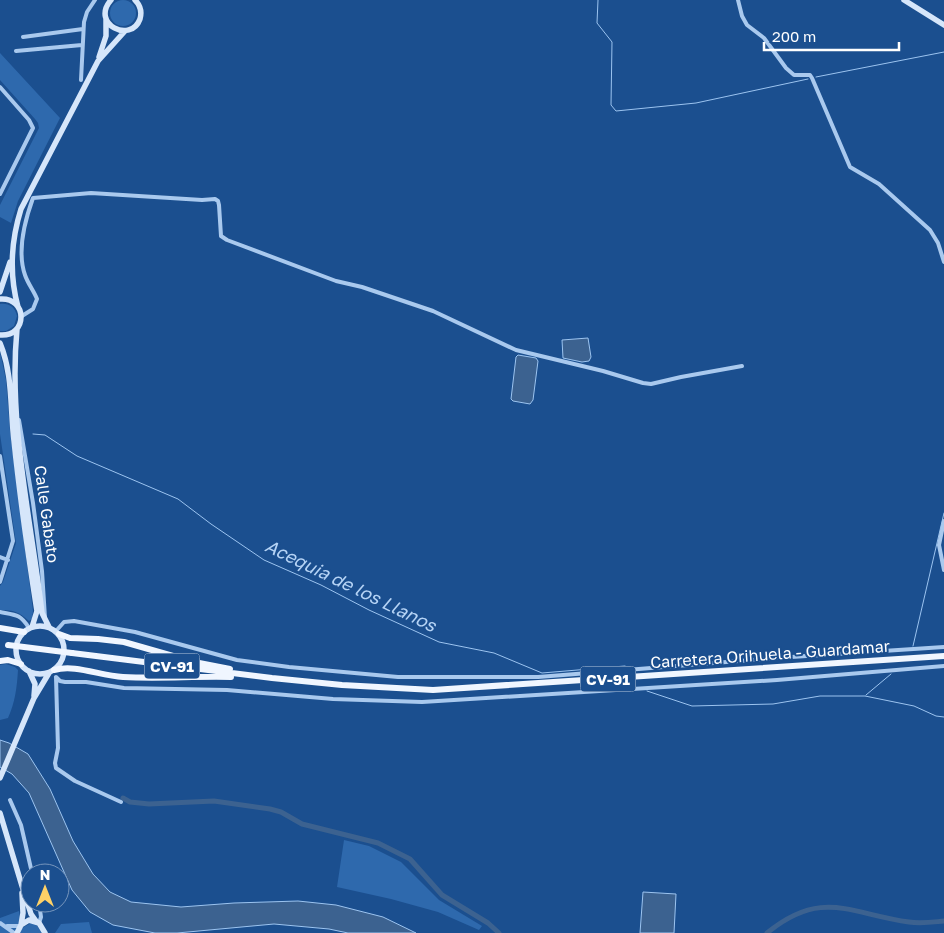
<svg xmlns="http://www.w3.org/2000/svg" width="944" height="933" font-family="'Golos Text',sans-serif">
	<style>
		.green { fill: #2e69ad }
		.water { fill: #3c6290; stroke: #9cc4f0 }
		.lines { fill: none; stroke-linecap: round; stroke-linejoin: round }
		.stream { stroke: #9cc4f0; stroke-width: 1 }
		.canal { stroke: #3c6290; stroke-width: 5 }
		.street { stroke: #a9c9ee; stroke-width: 4 }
		.secondary { stroke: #d6e6fa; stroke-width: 5.5 }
		.primary { stroke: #f0f6ff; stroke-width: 6 }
		.primary-bridge { stroke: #f0f6ff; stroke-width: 6 }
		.labels { text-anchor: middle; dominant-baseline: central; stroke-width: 4; stroke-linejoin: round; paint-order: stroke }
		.shield { fill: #1b4f8f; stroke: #bbcadd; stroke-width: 1 }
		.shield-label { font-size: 15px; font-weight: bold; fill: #fff }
		.street-label { font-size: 16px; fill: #fff; stroke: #1b4f8f }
		.water-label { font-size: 18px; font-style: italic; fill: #b5d3f5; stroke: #1b4f8f }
	</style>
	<rect width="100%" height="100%" fill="#1b4f8f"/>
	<path class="green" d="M110 13a13 13 0 1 1 26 0a13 13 0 1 1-26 0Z
		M0 53 60 118 18 201 11 223 0 217V205L39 128 38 123 35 119 0 80Z
		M0 304C9 303 15 307 17 316L14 326 6 331H0Z
		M0 352 6 380 10 431 33 611 32 619 29 621C19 612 14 610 0 610V586L3 582 16 543 0 434Z
		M6 664 15 667 18 670C17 687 15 703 8 718L0 720V665Z
		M344 840 369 846 401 862 439 900 482 926 479 930 438 912 391 899 337 887Z
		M19 911 22 928 31 923 36 924 42 933H0V918Z
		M89 922 92 933H55L61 924Z"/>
	<path class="water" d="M588 338 591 357 589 361 582 362 563 358 562 340Z
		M518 355 536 358 538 361 533 400 530 404 513 401 511 399 516 357Z
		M0 740 9 743 28 754 50 789 73 841 93 874 110 892 131 902 181 907 234 903 298 901 336 905 383 917 416 933H348L329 929 274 924 177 933H155L113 925 90 912 72 890 29 793 12 774 0 767Z
		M643 892 676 894 674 933H640Z"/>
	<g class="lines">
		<path class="stream" d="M598 0 597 23 612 42 611 105 616 111 696 103 808 79
			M816 77 944 52
			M33 434 45 435 77 456 178 499 211 524 264 560 321 585 369 610 439 642 494 653 542 673 625 666
			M913 646 944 513
			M647 691 692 706 773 704 820 696H865L914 706 936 716 944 717
			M866 695 891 674"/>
		<path class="canal" d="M123 798 130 802 149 804 214 801 270 809 281 812 302 824 378 843 410 859 442 895 488 923 499 933
			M767 933C822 888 850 914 909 922 921 924 933 922 944 921"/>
		<path class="street" d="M738 0 742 16 747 25 764 38 786 68 794 75H810L812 78 850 167 879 184 930 230 938 243 944 262
			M23 37 83 29
			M16 51 82 45
			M81 80 84 22 87 12 95 0
			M0 87 29 120 33 128 0 194
			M22 316 33 309 37 299C34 291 28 284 25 275 17 252 25 220 33 198L91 193 202 200 215 199 218 201 219 205 221 236 227 240 336 281 362 287 433 311 516 350 603 371 643 383 651 384 681 377 742 366
			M19 420 33 503 42 571 45 618
			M0 456 13 541 0 582
			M944 521 939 545 944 570
			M0 557 8 560
			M0 612C16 615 20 614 29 628
			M56 631 64 622 74 621 135 632 237 660 289 667 398 677H538L776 658 944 647
			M56 677 60 681 65 682H86L124 688 227 690 333 699 422 702 777 680 944 666
			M56 677 58 748 55 763 56 768 75 781 121 802
			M10 800 21 825 32 873
			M39 903 41 917 39 923
			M0 923 14 933
			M7 926H19"/>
		<path class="secondary" d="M111 0C90 24 131 44 140 19 142 12 140 5 135 0
			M904 0 944 25
			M99 57 106 36V19
			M0 292 10 262
			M0 299C28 297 28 337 0 335
			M18 307C9 274 11 241 21 209L98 61 125 31
			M17 329C8 424 31 519 42 613L49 627
			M0 343C13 374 10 408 14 441 20 498 28 554 37 611L32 627
			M16 650a24 24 0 1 1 48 0a24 24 0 1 1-48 0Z
			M29 671 35 684 34 696
			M0 778 34 698 49 673
			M0 813 22 886 31 914 36 921
			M21 925 23 913 22 893
			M17 933 21 925 29 920 39 923 45 933"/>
		<path class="primary" d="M0 628 24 632
			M59 634 70 638 98 639 124 642 194 662 230 669
			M72 653 272 678 342 685 433 690 944 656
			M0 661 8 660 21 664
			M54 670C76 664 100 676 123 677 159 679 195 676 231 677"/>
		<path class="primary-bridge" d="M8 645 72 653"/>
	</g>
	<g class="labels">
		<g class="shield">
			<rect x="144.5" y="653.5" width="55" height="25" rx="4"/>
			<rect x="580.5" y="666.5" width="55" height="25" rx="4"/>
		</g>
		<g class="shield-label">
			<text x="172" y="666">CV-91</text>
			<text x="608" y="679">CV-91</text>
		</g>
		<g class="street-label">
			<text transform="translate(47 514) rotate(82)">Calle Gabato</text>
			<text transform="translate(770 654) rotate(-4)">Carretera Orihuela - Guardamar</text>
		</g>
		<g class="water-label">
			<text transform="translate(351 585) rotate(26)">Acequia de los Llanos</text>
		</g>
	</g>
	<g transform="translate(45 888)"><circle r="24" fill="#1b4f8f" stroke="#7695bc"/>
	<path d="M0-4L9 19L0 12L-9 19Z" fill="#ffd166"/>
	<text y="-8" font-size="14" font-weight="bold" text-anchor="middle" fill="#ffffff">N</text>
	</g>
	<path d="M764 42v8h135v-8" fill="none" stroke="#ffffff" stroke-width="2.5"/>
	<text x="772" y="42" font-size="15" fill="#ffffff" stroke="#1b4f8f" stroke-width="4" paint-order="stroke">200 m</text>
</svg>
